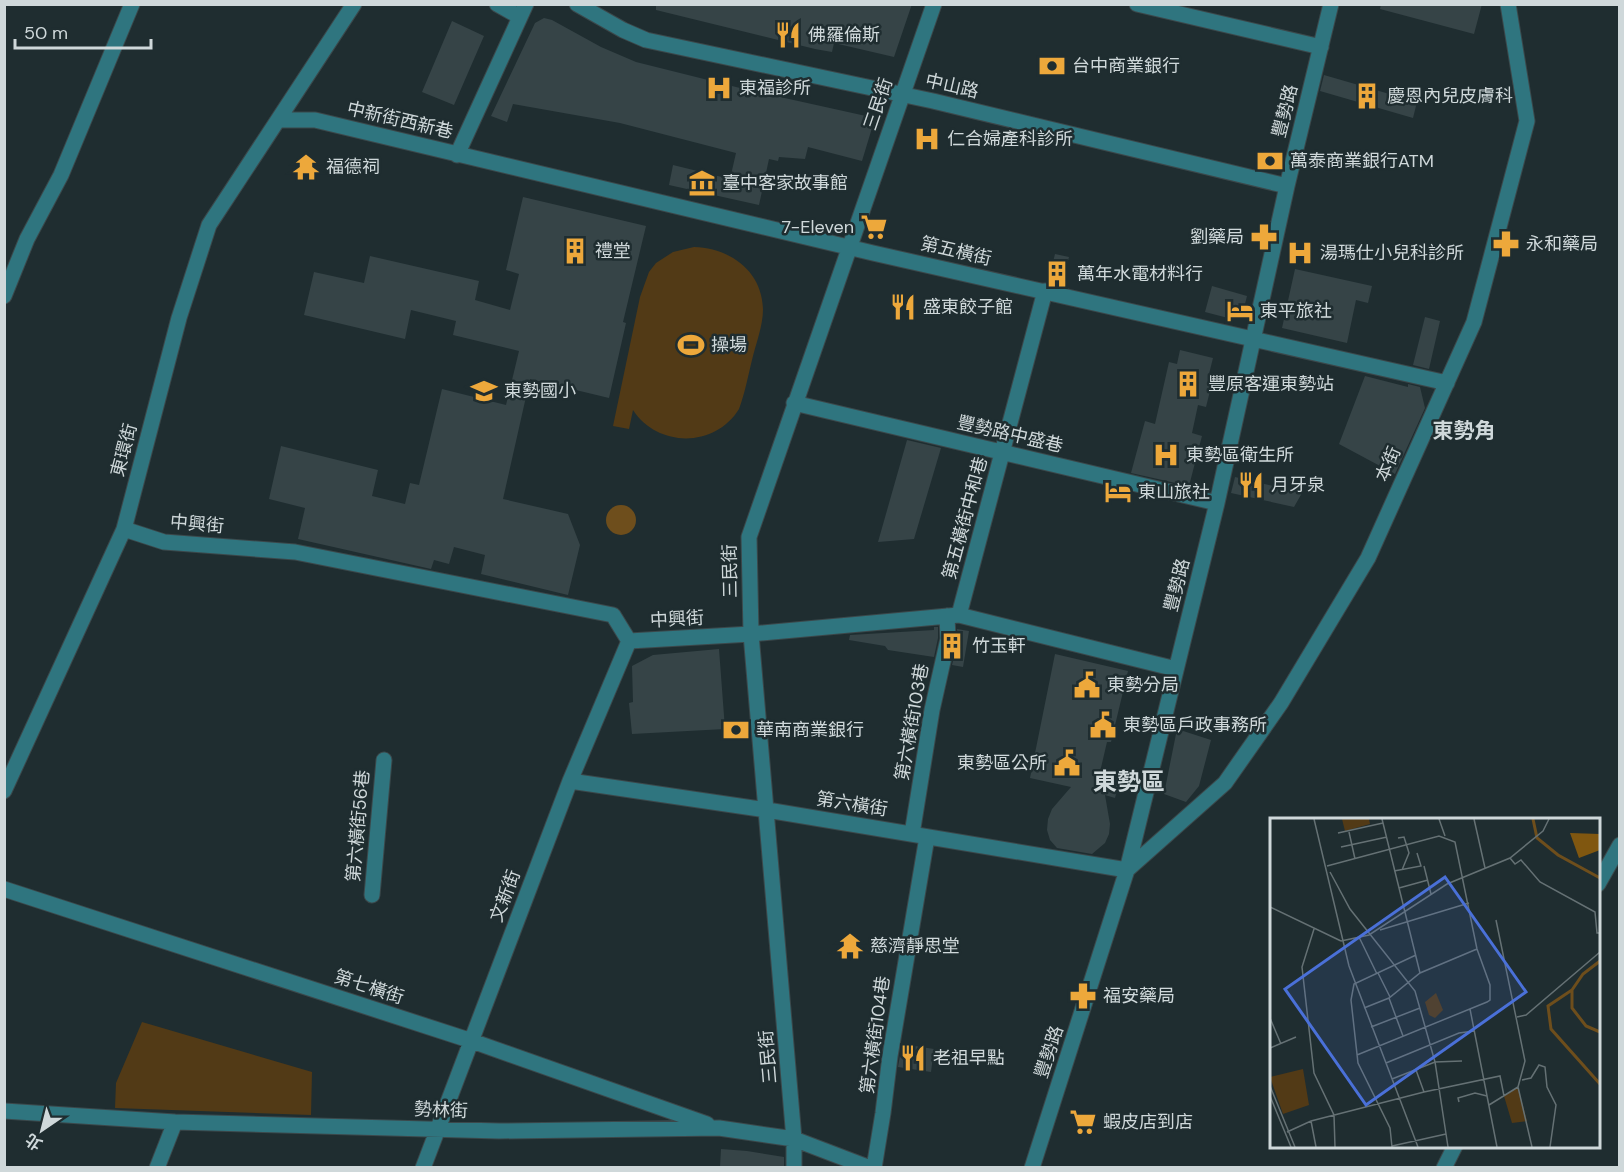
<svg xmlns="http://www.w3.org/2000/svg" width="1624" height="1172" font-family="'DM Sans','Noto Sans TC',sans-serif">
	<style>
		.green { fill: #523a16 }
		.water { fill: #6e4e1c }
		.building { fill: #364447 }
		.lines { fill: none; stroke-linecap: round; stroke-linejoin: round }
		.minor-casing { stroke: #3b484b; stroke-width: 17 }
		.minor { stroke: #2f757f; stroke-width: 15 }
		.labels { text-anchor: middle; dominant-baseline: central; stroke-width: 5; stroke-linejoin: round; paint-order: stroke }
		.poi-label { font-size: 18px; fill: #cfd8da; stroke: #1f2d30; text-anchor: start }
		.street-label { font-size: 18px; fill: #cfd8da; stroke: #1f2d30 }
		.quarter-label { font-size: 21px; font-weight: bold; fill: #cfd8da; stroke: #1f2d30 }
		.district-label { font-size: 24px; font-weight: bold; fill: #cfd8da; stroke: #1f2d30 }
		.inset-river { fill: none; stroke: #6e4e1c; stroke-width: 3 }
		.inset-road { fill: none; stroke: #657174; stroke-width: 1.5 }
		.view { fill: #4a70d8; fill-opacity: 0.15; stroke: #4a70d8; stroke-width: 3 }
		.inset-edge { fill: none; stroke: #cfd8da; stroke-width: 3 }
	</style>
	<rect width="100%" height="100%" fill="#1f2d30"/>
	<path class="green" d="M694 247C730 248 762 271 763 309 763 326 756 343 752 360 748 376 745 393 739 409 715 448 658 448 633 410L629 429 613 426 640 297 649 272 656 263 673 252Z
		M142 1022 312 1072 311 1115 115 1108 116 1083Z"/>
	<path class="water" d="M606 520a15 15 0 1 1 30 0a15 15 0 1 1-30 0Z"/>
	<path class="building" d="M656 4H912L894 57 834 43 832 52 815 49 656 10Z
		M1381 4H1482L1474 34 1380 9Z
		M544 18 552 20 601 47 636 62 744 89 875 118 862 161 808 147 805 159 779 157 778 161 769 159 759 205 669 185 673 165 730 179 736 153 620 123 513 104 507 122 491 116 535 23Z
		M452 21 484 36 454 105 422 92Z
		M1324 75 1417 102 1413 118 1320 91Z
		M523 197 646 226 623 322 626 323 609 398 530 379 503 499 568 514 580 545 568 595 481 574 485 555 454 547 449 564 434 560 431 569 298 539 305 508 269 499 281 446 378 470 372 496 405 504 410 483 419 485 442 389 506 405 519 351 453 335 456 321 411 310 405 339 304 315 314 272 364 283 370 256 479 281 475 300 510 310 519 274 506 270Z
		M1055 254 1069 257 1061 286 1048 282Z
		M1295 269 1372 286 1368 303 1356 300 1347 343 1282 328Z
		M1212 286 1247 296 1244 308 1238 314 1228 318 1205 312Z
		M1425 317 1440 321 1429 369 1413 365Z
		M1180 350 1213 358 1209 374 1214 375 1206 407 1198 405 1192 433 1202 436 1189 486 1131 473 1145 421 1155 424 1169 362 1177 364Z
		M1365 376 1408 387V384L1420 387 1425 408 1395 474 1339 444Z
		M907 440 941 448 914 539 878 542Z
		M1235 477 1302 493 1294 507 1231 493Z
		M934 627H938V638L934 657 888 650 885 646 849 640 850 635 934 630Z
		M957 629 969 631 963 667 952 665 958 641Z
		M719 649 725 729 632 734 629 703 633 702 632 666 653 655Z
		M1055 654 1128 671 1111 742H1107L1100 772 1120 778 1115 798 1105 795 1110 824 1109 834 1105 843 1092 854 1057 848 1050 840 1047 830 1048 819 1052 809 1071 787 1030 778Z
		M1177 729 1211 740 1199 786 1186 802 1164 794Z
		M902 1044 934 1049 931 1072 898 1067Z
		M721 1149 747 1151 784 1157V1167H720Z"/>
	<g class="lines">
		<g class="minor-casing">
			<path id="minor" d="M497 4 520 17
				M577 4 623 30 646 40 933 101 1287 186
				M1137 4 1321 47
				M279 120H315L873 253 1447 383
				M457 155 526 4
				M4 296 27 239 61 175 132 4
				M794 403 1217 503
				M124 529 164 542 295 552 613 615 629 641 751 634 959 615 1176 669
				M959 615 1045 291
				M570 781 767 810 1127 870 1225 783 1281 703 1368 558 1474 322 1527 121 1508 4
				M4 791 124 529 179 318 209 225 354 4
				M912 834 932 710 948 639 947 616
				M1598 884 1620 845
				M4 889 472 1041 707 1124
				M372 895 384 760
				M4 1111 175 1122 499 1131 719 1128 794 1139 870 1168
				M157 1168 175 1122
				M423 1168 570 781 629 641
				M794 1168V1139L751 634 749 537 934 4
				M874 1168 883 1113 890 1056 927 837
				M1032 1168 1127 870 1217 503 1287 186 1331 4
				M1444 1168 1455 1146"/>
		</g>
		<use href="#minor" class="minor"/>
	</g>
	<defs>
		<g id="restaurant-bare" transform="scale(2.07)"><path d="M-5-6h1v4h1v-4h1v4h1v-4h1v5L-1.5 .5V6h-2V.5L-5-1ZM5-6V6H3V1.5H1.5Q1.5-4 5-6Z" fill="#eda83b" stroke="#1f2d30" stroke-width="2.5" paint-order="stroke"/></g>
		<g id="bank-bare" transform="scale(2.07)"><path d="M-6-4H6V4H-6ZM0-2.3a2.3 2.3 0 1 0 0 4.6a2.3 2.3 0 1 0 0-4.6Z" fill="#eda83b" stroke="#1f2d30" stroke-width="2.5" paint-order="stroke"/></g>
		<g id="hospital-bare" transform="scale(2.07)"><path d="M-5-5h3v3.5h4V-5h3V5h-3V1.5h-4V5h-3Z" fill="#eda83b" stroke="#1f2d30" stroke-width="2.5" paint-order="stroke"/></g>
		<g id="building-bare" transform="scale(2.07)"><path d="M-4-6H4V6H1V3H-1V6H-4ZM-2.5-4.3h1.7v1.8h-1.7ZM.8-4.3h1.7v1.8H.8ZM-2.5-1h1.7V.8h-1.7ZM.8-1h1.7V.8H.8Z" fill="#eda83b" stroke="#1f2d30" stroke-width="2.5" paint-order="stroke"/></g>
		<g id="temple-bare" transform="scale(2.07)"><path d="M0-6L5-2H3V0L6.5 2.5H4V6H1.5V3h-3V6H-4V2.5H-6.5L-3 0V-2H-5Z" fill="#eda83b" stroke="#1f2d30" stroke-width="2.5" paint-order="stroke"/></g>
		<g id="museum-bare" transform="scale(2.07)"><path d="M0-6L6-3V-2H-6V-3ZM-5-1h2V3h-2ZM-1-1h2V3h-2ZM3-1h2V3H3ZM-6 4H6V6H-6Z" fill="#eda83b" stroke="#1f2d30" stroke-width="2.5" paint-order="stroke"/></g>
		<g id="supermarket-bare" transform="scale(2.07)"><path d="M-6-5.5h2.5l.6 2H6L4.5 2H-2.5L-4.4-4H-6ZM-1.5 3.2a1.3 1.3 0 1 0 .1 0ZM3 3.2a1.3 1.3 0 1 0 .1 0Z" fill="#eda83b" stroke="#1f2d30" stroke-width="2.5" paint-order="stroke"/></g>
		<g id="pharmacy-bare" transform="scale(2.07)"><path d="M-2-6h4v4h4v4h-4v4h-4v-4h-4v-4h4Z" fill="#eda83b" stroke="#1f2d30" stroke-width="2.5" paint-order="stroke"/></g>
		<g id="hotel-bare" transform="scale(2.07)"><path d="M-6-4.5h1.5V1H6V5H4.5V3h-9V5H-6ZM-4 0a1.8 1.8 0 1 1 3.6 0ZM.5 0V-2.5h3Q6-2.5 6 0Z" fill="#eda83b" stroke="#1f2d30" stroke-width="2.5" paint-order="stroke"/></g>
		<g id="stadium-bare" transform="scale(2.07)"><path d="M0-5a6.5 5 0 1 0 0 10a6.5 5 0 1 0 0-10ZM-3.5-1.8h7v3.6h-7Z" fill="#eda83b" stroke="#1f2d30" stroke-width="2.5" paint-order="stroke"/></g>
		<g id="school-bare" transform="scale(2.07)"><path d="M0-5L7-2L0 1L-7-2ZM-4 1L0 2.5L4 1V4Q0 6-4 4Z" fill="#eda83b" stroke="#1f2d30" stroke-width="2.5" paint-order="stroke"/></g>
		<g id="civic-bare" transform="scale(2.07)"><path d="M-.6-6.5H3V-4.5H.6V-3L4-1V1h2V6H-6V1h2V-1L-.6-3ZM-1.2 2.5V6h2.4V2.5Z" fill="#eda83b" stroke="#1f2d30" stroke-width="2.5" paint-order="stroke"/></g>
	</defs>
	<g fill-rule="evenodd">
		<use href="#restaurant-bare" x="788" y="35"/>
		<use href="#bank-bare" x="1052" y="66"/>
		<use href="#hospital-bare" x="719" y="88"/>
		<use href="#building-bare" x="1367" y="96"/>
		<use href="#hospital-bare" x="927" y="139"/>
		<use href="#bank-bare" x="1270" y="161"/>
		<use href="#temple-bare" x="306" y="167"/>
		<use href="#museum-bare" x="702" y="183"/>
		<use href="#supermarket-bare" x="874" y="227"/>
		<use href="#pharmacy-bare" x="1264" y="237"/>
		<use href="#pharmacy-bare" x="1506" y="244"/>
		<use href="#building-bare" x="575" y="251"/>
		<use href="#hospital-bare" x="1300" y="253"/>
		<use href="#building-bare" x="1057" y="274"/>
		<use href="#restaurant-bare" x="903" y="307"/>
		<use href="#hotel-bare" x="1240" y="311"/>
		<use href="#stadium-bare" x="691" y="345"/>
		<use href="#building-bare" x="1188" y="384"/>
		<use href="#school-bare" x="484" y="391"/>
		<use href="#hospital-bare" x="1166" y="455"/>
		<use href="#restaurant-bare" x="1251" y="485"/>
		<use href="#hotel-bare" x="1118" y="492"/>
		<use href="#building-bare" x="952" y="646"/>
		<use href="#civic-bare" x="1087" y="685"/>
		<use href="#civic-bare" x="1103" y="725"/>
		<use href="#bank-bare" x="736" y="730"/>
		<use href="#civic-bare" x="1067" y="763"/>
		<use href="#temple-bare" x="850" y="946"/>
		<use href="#pharmacy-bare" x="1083" y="996"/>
		<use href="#restaurant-bare" x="913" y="1058"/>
		<use href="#supermarket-bare" x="1083" y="1122"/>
	</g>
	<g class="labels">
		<g class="poi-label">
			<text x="808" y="35">佛羅倫斯</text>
			<text x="1072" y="66">台中商業銀行</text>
			<text x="739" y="88">東福診所</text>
			<text x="1387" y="96">慶恩內兒皮膚科</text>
			<text x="947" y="139">仁合婦產科診所</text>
			<text x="1290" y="161">萬泰商業銀行ATM</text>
			<text x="326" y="167">福德祠</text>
			<text x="722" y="183">臺中客家故事館</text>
			<text x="854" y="227" text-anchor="end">7-Eleven</text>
			<text x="1244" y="237" text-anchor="end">劉藥局</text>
			<text x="1526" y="244">永和藥局</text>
			<text x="595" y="251">禮堂</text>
			<text x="1320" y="253">湯瑪仕小兒科診所</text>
			<text x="1077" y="274">萬年水電材料行</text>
			<text x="923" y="307">盛東餃子館</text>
			<text x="1260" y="311">東平旅社</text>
			<text x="711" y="345">操場</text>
			<text x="1208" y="384">豐原客運東勢站</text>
			<text x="504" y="391">東勢國小</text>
			<text x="1186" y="455">東勢區衛生所</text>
			<text x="1271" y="485">月牙泉</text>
			<text x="1138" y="492">東山旅社</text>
			<text x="972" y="646">竹玉軒</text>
			<text x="1107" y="685">東勢分局</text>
			<text x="1123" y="725">東勢區戶政事務所</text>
			<text x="756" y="730">華南商業銀行</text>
			<text x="1047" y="763" text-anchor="end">東勢區公所</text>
			<text x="870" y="946">慈濟靜思堂</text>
			<text x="1103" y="996">福安藥局</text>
			<text x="933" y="1058">老祖早點</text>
			<text x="1103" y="1122">蝦皮店到店</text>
		</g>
		<g class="street-label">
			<text transform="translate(952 86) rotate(13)">中山路</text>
			<text transform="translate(878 104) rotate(-71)">三民街</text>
			<text transform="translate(1285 111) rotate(-76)">豐勢路</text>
			<text transform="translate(400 120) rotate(13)">中新街西新巷</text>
			<text transform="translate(956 251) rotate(13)">第五橫街</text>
			<text transform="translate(1010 434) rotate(13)">豐勢路中盛巷</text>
			<text transform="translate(124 450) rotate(-75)">東環街</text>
			<text transform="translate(1388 464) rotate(-66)">本街</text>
			<text transform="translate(965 518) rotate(-75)">第五橫街中和巷</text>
			<text transform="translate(197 524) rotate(5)">中興街</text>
			<text transform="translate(730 571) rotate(-91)">三民街</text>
			<text transform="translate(1177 585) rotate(-76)">豐勢路</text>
			<text transform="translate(677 619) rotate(-3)">中興街</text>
			<text transform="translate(912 722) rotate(-80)">第六橫街103巷</text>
			<text transform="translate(852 804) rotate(9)">第六橫街</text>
			<text transform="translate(358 826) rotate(-85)">第六橫街56巷</text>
			<text transform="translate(505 896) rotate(-69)">文新街</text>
			<text transform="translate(369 987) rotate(18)">第七橫街</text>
			<text transform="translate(875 1035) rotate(-82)">第六橫街104巷</text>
			<text transform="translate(1049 1052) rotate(-72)">豐勢路</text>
			<text transform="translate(768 1057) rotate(-95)">三民街</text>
			<text transform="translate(441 1110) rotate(2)">勢林街</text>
		</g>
		<g class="quarter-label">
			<text x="1464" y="431">東勢角</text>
		</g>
		<g class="district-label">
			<text x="1129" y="781">東勢區</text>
		</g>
	</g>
	<g transform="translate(1270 818)">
		<rect width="330" height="330" fill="#1f2d30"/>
		<path d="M300 15 330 16V32L309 40Z" fill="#805710"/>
		<path d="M72 1H99L100 6 75 13ZM166 175 173 192 165 200 159 197 155 184ZM33 251 39 287 13 296 0 259ZM248 269 257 303 242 305 234 278Z" fill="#523a16"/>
		<path class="inset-river" d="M263 1 267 20 288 37 330 60M330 143 313 156 302 172 278 188 281 211 330 266M302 172V190L316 208 330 214"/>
		<path class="inset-road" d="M44 1 79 148 148 329M112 1 150 155M169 1 175 18M204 1 215 50M79 14 85 41M68 15 113 5M128 20 134 19 139 35 132 52M71 29 117 19M240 40 245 46 251 42 270 64 325 94 327 115H330M57 48 169 18 185 24 207 131 220 167V182L217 184 87 237M154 48 161 76M124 53 151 48 147 35M60 54 80 91 145 173 165 244 178 329M129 70 158 62M0 89 71 123M226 102 255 243 248 269M44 111 32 149 44 255 64 297 65 329M110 112 199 85M89 119 107 156M71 123 99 117 177 66 240 40 273 13 279 1M108 155 120 179M119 180 133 218M94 190 119 180 150 155 207 131M200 191 227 329M247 199 256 197 330 134M0 200 11 226M101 209 150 190M0 230 26 219M116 245 189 215 204 213M146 252 154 274M122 261 165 244 192 243M252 262 261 260 269 247 275 249 277 269 286 287 280 329M0 268 25 329M248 269 262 329M0 278 21 329M189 284 188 280 205 275 217 278M219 287 248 269M41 303 46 329M17 314 41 303 154 274 230 258 234 278M122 328 176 316M122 329 120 310 88 245 81 182 84 166 146 137"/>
		<path class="view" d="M175 59 256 174 96 287 15 171Z"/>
		<rect width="330" height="330" class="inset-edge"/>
	</g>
	<rect width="1624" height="1172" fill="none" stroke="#cfd8da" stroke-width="12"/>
	<g transform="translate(42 1130) rotate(215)" stroke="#1f2d30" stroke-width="4.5" paint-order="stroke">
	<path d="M0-4.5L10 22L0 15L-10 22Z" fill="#cfd8da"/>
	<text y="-9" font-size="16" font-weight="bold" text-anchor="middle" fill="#cfd8da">北</text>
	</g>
	<path d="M15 39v9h136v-9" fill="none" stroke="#cfd8da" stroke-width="3"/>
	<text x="24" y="39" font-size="18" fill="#cfd8da" stroke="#1f2d30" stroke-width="4.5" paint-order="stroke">50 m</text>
</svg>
